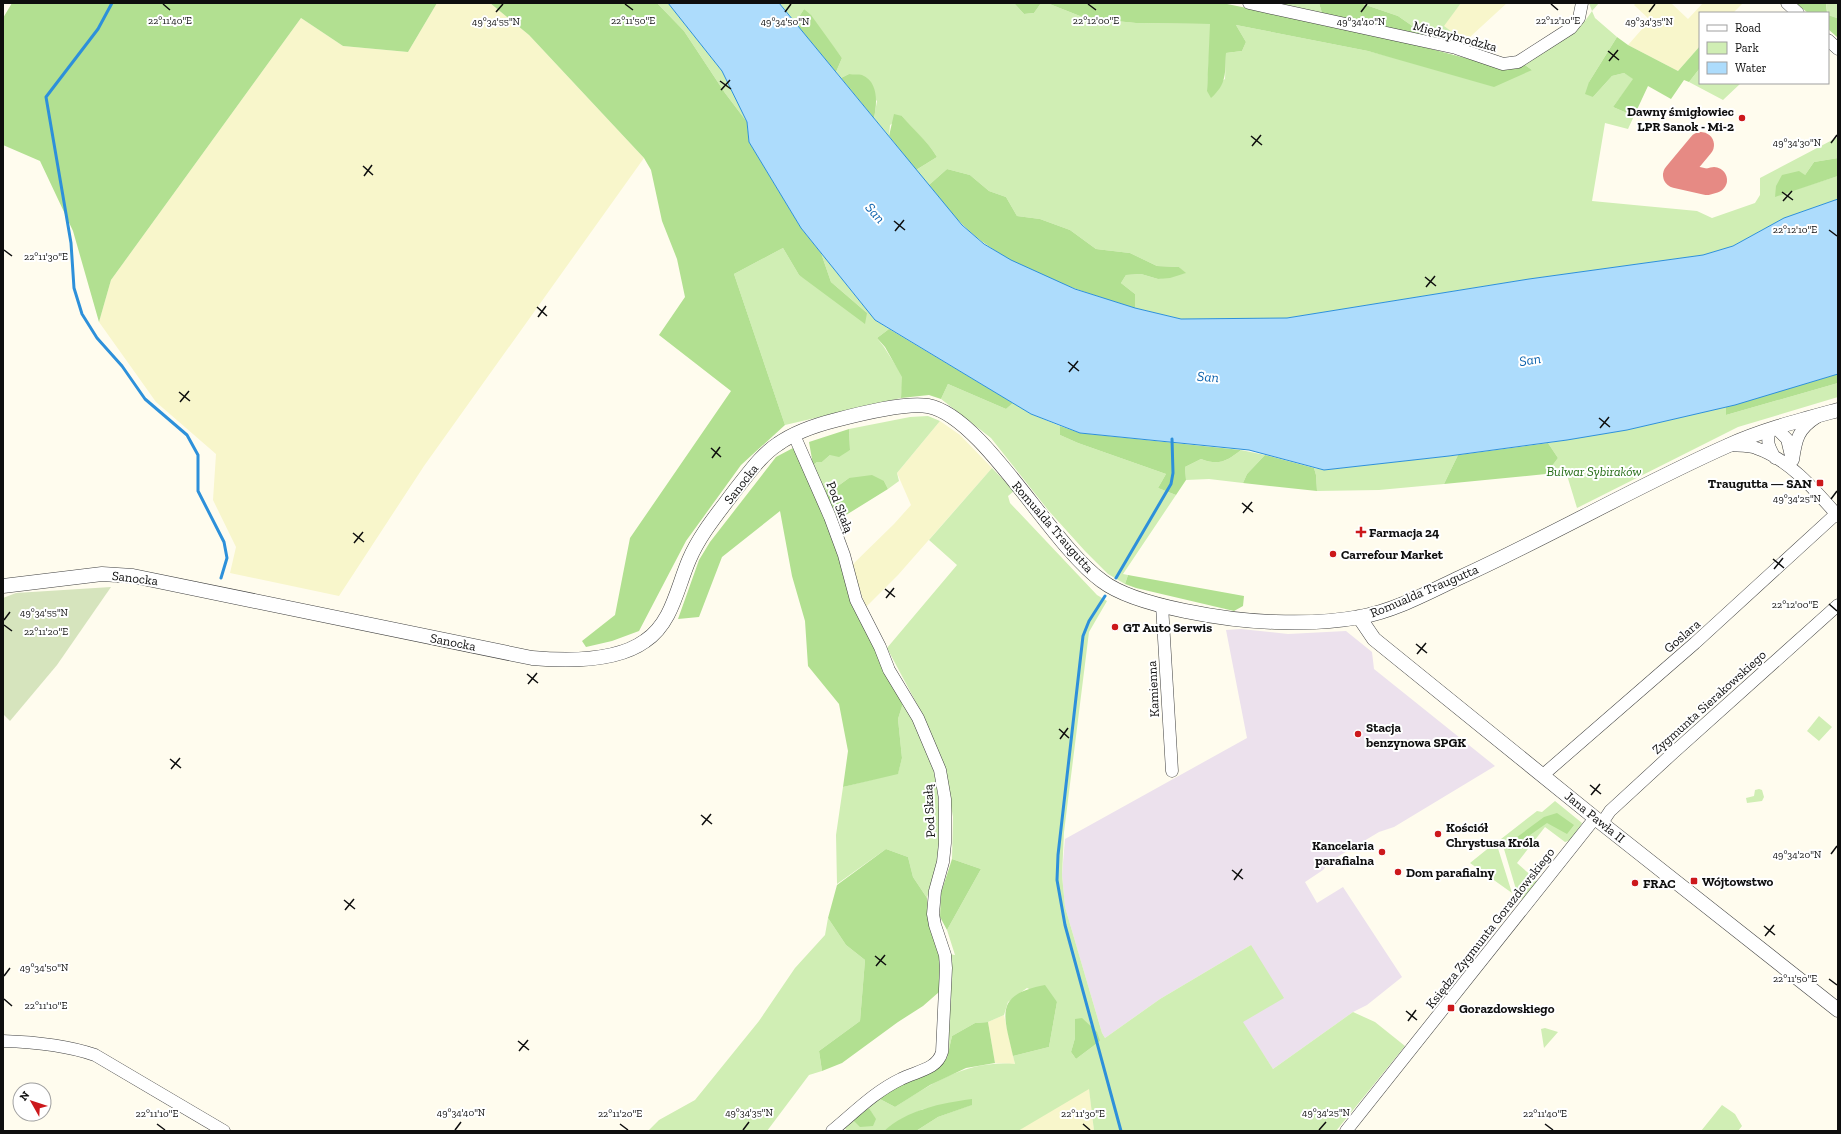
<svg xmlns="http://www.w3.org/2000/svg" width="1841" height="1134" font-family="'Zilla Slab',serif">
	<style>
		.industrial { fill: #ece1ed }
		.farmland { fill: #f8f6cb }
		.green { fill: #d0eeb4; fill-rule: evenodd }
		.forest { fill: #b2e091 }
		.cemetery { fill: #d6e4bd }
		.water { fill: #addcfc; stroke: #2d90da }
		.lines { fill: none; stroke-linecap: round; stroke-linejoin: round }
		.stream { stroke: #2d90da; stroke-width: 3 }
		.taxiway { stroke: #e68a84; stroke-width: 26 }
		.minor-casing { stroke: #414141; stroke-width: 13 }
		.tertiary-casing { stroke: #414141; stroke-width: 15 }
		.minor { stroke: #fff; stroke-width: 12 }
		.tertiary { stroke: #fff; stroke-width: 14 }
		.ticks { fill: none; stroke: #0e0e0e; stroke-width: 1.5 }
		.poi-dot { fill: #cc181b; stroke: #fff; stroke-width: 1.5 }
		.labels { text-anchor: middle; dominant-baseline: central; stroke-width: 4; stroke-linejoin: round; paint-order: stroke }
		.street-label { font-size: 13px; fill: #0e0e0e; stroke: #fff }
		.poi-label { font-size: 13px; font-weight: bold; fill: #0e0e0e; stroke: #fff; text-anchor: start }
		.park-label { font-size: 13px; font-style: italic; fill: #266c17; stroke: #fff }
		.water-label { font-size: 14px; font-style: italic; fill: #0a61ac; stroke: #fff }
		.ticks-label { font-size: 10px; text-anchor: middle; fill: #0e0e0e; stroke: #fff; stroke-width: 4; stroke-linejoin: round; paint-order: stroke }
	</style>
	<rect width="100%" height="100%" fill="#fffcee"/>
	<path class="industrial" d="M1241 629 1288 634 1346 631 1372 652 1374 669 1495 766 1394 827 1379 832 1329 862 1323 870 1305 882 1317 903 1343 887 1402 977 1367 1005 1353 1012 1273 1069 1242 1022 1251 945 1160 999 1105 1038 1102 1033 1065 907 1062 875 1065 839 1247 738 1226 630Z"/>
	<path class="farmland" d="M437 3H490L529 35 644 158 424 466 339 596 230 573 236 547 213 500 216 454 156 402 99 322 111 280 301 18 343 46 408 52Z
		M1461 3H1507L1470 37H1459L1443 26Z
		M1636 3H1671L1688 19 1703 3H1743L1733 13H1700V46L1678 71 1628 45 1650 20 1634 5Z
		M940 421 960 435 992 468 898 575 866 607 851 566 894 524 911 505 897 473Z
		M1004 1015 1015 1064 995 1063 988 1022Z
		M1089 1088 1094 1131H1018L1022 1128Z"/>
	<path class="green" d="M657 3H668L722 71 747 122 725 93 684 31Z
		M779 3H1014L1024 14 1034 13 1041 3H1047L1085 18 1136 23 1211 24 1207 91 1225 79 1226 53 1242 51 1246 42 1236 25 1368 51 1430 67 1532 70 1525 65 1585 21 1592 11 1589 3H1599L1592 11 1595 18 1617 37 1589 82 1593 97 1612 76 1624 73 1634 79 1613 107 1634 116 1628 129 1605 123 1592 201 1697 211 1712 218 1755 203 1760 195V178L1838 137V158L1814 162 1805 175 1775 196 1838 176V199L1784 218 1733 246 1703 255 1529 279 1287 318 1181 319 1135 308V294L1121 283 1126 275 1141 274 1158 279 1185 273 1179 267 1157 266 1130 253 1096 249 1070 230 1040 219 1017 216 1006 197 989 191 970 175 947 169 929 185 916 170 937 157C927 140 914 132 902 116L890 125 889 136 874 118 877 101 849 74 841 78 836 72 842 58 804 9 795 23Z
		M1273 3H1319L1322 13Z
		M1360 3H1461L1444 26 1459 37H1470L1466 46 1431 39 1398 16Z
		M1826 3H1838L1837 18 1828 15Z
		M1700 68V83H1741L1723 100 1689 82Z
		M783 248 799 275 867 313 831 282 821 253 875 320 889 329 877 338 884 347 903 377 901 398 785 425 734 274Z
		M1838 383V397L1738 427 1577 508 1566 472 1546 474 1558 458 1548 443 1627 430 1726 407V415Z
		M948 384 1006 409 1013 403 1031 414 1060 426V435L1078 443 1166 474 1158 488 1176 495 1123 574 1128 575 1125 584 1108 574 1085 551 1048 510 991 438 941 399Z
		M928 416 940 421 897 473 899 481 888 489 884 481 849 478 838 486 825 491 813 465 817 462H822L830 455 850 450 849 429 910 417Z
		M1241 450 1265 455 1247 474 1243 483 1209 479 1186 480 1185 467 1201 459C1219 466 1227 461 1241 450Z
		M1458 455 1444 484 1379 490 1317 491 1316 475 1314 468 1324 470Z
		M992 468 1014 491 1008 496 1010 503 1097 595 1107 601 1089 632 1064 832 1062 875 1065 907 1102 1033 1105 1038 1160 999 1251 945 1284 998 1243 1022 1273 1069 1353 1012 1375 1022 1405 1046 1336 1131H1094L1089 1089 1018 1131H916L938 1117 971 1105 923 1109 900 1120 884 1131H847L844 1127 853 1120 875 1119 869 1108 878 1098 895 1107C934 1082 967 1060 1015 1064L1013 1056 1049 1047 1057 1002 1027 988 1008 1002 1004 1015 988 1022 975 1023 952 1036 949 1049 947 1010 949 954 955 955 947 930 981 869 952 859 953 817 944 766 918 706 887 648 957 565 929 540ZM1075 1019 1100 1041 1076 1059 1071 1052 1075 1038Z
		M903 703 918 727 929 752 937 785 942 847 927 898 913 877 908 857 886 849 837 884 836 835 843 787 898 773 902 758 898 719Z
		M1819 716 1832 727 1819 741 1807 731Z
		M1759 789 1762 790 1764 797 1762 801 1747 803 1746 798 1754 796 1755 790Z
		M1555 801 1582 823 1581 825 1571 840 1565 842 1545 827 1517 863 1537 881V885L1524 901 1518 896 1501 839 1537 811 1542 812Z
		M1496 842 1512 893 1470 863Z
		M828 918 846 945 865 960 860 1021 819 1051 822 1071 809 1075 767 1131H648L659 1120 695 1100 759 1021 795 968 825 935Z
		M1545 1028 1558 1032 1544 1048 1541 1029Z
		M1722 1105 1735 1114 1742 1126 1738 1131H1701Z"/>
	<path class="forest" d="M12 3H437L408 52 343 46 301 18 111 280 99 322 73 231 40 161 3 145V18Z
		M490 3H657L684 31 725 93 747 122 749 142 801 228 821 253 831 282 867 313 865 324 799 275 783 248 734 274 785 425 741 465 686 541 639 631 612 641 586 647 582 641 615 615 630 538 731 391 659 335 685 297 677 259 662 221 651 170 644 158 529 35Z
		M1014 3H1041L1034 13 1024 14Z
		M1047 3H1222L1367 32 1503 68 1525 65 1532 70 1494 87 1368 51 1236 25 1246 42 1242 51 1226 53C1225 73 1227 84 1211 98L1207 91 1210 24 1136 23 1085 18Z
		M1319 3H1360L1398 16 1431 39 1322 13Z
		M1796 3H1826L1827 13H1808Z
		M804 9 811 15 842 58 836 72 795 23Z
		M1828 15 1837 18V37L1828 29Z
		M1617 37 1628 45 1678 71 1700 46V68L1689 82 1684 80 1671 99 1648 86 1634 116 1613 107 1633 79 1624 73 1612 76 1593 97 1585 94 1589 82Z
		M849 74C853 75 859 74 862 75 879 82 877 104 874 118L841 78Z
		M894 114 902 116C914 131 927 140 937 157L916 170 889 136Z
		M1838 158V176L1775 197 1776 186 1782 175 1799 171 1805 175 1814 162Z
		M947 169 970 175 989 191 1006 197 1017 216 1040 219 1070 230 1096 249 1130 253 1157 266 1179 267 1186 273 1170 278 1158 279 1141 274 1126 275 1121 283 1135 294V308C1076 290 1009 270 963 225 950 213 940 198 929 185Z
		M889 329 1013 403 1006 409 948 384 941 399 929 395 901 398 902 377 885 347 877 338Z
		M1838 374V383L1726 415V407Z
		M1060 426 1080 433 1241 450C1227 461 1219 466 1201 459L1185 467 1186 480 1176 495 1158 488 1166 474 1078 443 1060 435Z
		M849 429 850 450 839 457 830 455 822 462H817L813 465 809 442Z
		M1548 443 1558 458 1546 474 1444 484 1458 455Z
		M793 448 805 471 903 703 898 719 902 758 898 774 843 787 848 751 839 704 808 666 805 621 792 576 780 511 722 557 699 617 678 619 699 560 710 542 776 457Z
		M1265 455 1314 468 1316 475 1317 491 1243 483 1247 474Z
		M872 475 884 481 888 489 838 520 825 491 838 486 849 478Z
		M1128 575 1244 596 1243 606 1234 611 1136 588 1125 584Z
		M1557 813 1574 825 1567 834 1547 823 1509 850 1505 846 1544 817Z
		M886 849 908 857 913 877 927 898 928 911 940 947 939 992 923 1006 898 1022 842 1063 822 1071 819 1051 860 1021 865 960 846 945 828 918 837 885Z
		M952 859 981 869 947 930 940 917 941 893Z
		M1045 985 1057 1002 1049 1047 1013 1056C1004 1015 993 995 1045 985Z
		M1082 1018 1097 1032 1100 1041 1076 1059 1071 1052 1075 1038V1019Z
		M988 1022 995 1063 966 1068 930 1085 895 1107 878 1098 902 1084 937 1068 947 1058 952 1036 975 1023Z
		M972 1099V1105L938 1117 916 1131H884C907 1110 941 1103 972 1099Z
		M869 1108 876 1119 873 1126 860 1127 853 1120Z"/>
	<path class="cemetery" d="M111 587 57 665 10 721 3 714V598L16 593Z"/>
	<path class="water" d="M668 3H779L962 225 984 244 1011 260 1075 289 1135 308 1181 319 1287 318 1529 279 1703 255 1733 246 1784 218 1838 199V374L1735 405 1627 430 1567 440 1449 456 1324 470 1249 450 1080 433 1031 414 875 320 801 228 749 142 747 122 722 71Z"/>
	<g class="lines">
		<path class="stream" d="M112 3 98 29 46 97 71 243 74 288 82 314 97 338 122 366 145 399 187 435 198 455V491L224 542 227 558 221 578
			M1116 578 1171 484 1173 473 1172 439
			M1105 596 1089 621 1083 636 1058 855 1057 880 1065 925 1121 1131"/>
		<path class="taxiway" d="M1701 145 1676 175 1707 182 1714 180"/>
		<g class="minor-casing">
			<path id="minor" d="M1249 3 1419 40 1456 48 1503 64 1518 62 1571 28 1579 18 1582 3
				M1787 3 1798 13
				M1828 40 1838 49
				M1776 428 1787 439 1791 456
				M1770 430C1766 442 1769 447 1775 458
				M794 435 830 517 844 555 856 600 880 647 889 670 918 718 940 770 945 799V843L943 862 935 891 933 914 935 925 945 955 946 968 942 1052C937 1070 916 1071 901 1079 874 1092 855 1112 832 1131
				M1728 445C1737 446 1748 445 1756 448 1789 459 1816 491 1838 516
				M1793 460C1796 439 1798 429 1817 417
				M1162 605 1172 771
				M1543 775 1695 643 1836 514
				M1602 823 1610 811 1673 753 1838 605
				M3 1041C34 1042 66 1045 95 1055L224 1131
				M1346 1131 1595 818"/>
		</g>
		<g class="tertiary-casing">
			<path id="tertiary" d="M3 586 102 574 133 576 532 658C566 661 616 662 645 641 672 623 677 588 689 560 700 534 719 512 736 489 749 473 761 455 778 444 795 432 816 425 836 420 859 414 905 402 928 406 983 416 1051 545 1102 581 1136 607 1231 621 1275 622 1302 623 1333 622 1360 617 1395 611 1429 592 1461 577 1551 536 1637 486 1727 446 1762 430 1801 420 1838 410
				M1359 617 1374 639 1595 818 1838 1010"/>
		</g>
		<use href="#minor" class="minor"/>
		<use href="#tertiary" class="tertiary"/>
	</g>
	<path class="ticks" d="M163 4 170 10M625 4 633 10M1088 4 1096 10M1551 4 1558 10M496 12 503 4M785 12 791 4M1361 12 1367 4M1649 12 1655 4M1608 51 1619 60M1609 61 1618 50M720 81 731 89M721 90 730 80M1251 136 1262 145M1831 143 1837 135M1252 146 1261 135M363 166 373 175M364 176 372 165M1782 192 1793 200M1783 201 1792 191M894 221 905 230M1829 230 1837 236M895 231 904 220M4 250 12 256M1425 277 1436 286M1426 287 1435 276M537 307 547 316M538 317 546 306M1068 362 1079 371M1069 372 1078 361M179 392 190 401M180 402 189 391M1599 418 1610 427M1600 428 1609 417M711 448 721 457M712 458 720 447M1831 499 1837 491M1242 503 1253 512M1243 513 1252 502M353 533 364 542M354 543 363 532M1773 559 1784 568M1774 569 1783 558M885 589 895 597M886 598 894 588M1829 604 1837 611M4 620 10 612M4 625 12 631M1416 644 1427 653M1417 654 1426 643M527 674 538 683M528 684 537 673M1059 729 1069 738M1060 739 1068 728M170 759 181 768M171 769 180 758M1590 785 1601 794M1591 795 1600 784M701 815 712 824M702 825 711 814M1831 854 1837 846M1232 870 1243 879M1234 880 1242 869M344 900 355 909M345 910 354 899M1764 926 1775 935M1765 936 1774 925M875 956 886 965M876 966 885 955M4 976 10 968M1829 979 1837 985M4 999 12 1006M1406 1011 1417 1020M1408 1021 1416 1010M518 1041 529 1050M519 1051 528 1040M157 1124 165 1130M620 1124 628 1130M1083 1124 1090 1130M1545 1124 1553 1130M455 1130 461 1122M743 1130 749 1122M1319 1130 1326 1122"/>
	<g class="poi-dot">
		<circle cx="1742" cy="118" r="4"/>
		<rect x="1816" y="479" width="8" height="8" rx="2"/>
		<path d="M1359 526h4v4h4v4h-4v4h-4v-4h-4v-4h4z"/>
		<circle cx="1333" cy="554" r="4"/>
		<circle cx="1115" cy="627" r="4"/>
		<circle cx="1358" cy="734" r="4"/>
		<circle cx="1438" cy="834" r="4"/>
		<circle cx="1382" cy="852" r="4"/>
		<circle cx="1398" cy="872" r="4"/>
		<rect x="1690" y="877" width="8" height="8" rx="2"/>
		<circle cx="1635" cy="883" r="4"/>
		<rect x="1447" y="1004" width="8" height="8" rx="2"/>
	</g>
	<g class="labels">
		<g class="street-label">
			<text transform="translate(1455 36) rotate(15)">Międzybrodzka</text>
			<text transform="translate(741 484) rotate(-52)">Sanocka</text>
			<text transform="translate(840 507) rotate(69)">Pod Skałą</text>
			<text transform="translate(1053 527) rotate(49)">Romualda Traugutta</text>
			<text transform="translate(135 578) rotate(7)">Sanocka</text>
			<text transform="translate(1424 591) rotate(-23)">Romualda Traugutta</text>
			<text transform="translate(1682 636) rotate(-41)">Goslara</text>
			<text transform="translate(453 642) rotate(11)">Sanocka</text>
			<text transform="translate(1153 689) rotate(-93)">Kamienna</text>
			<text transform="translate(1709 702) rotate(-42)">Zygmunta Sierakowskiego</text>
			<text transform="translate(929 811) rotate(-93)">Pod Skałą</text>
			<text transform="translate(1595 817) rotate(39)">Jana Pawła II</text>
			<text transform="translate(1490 928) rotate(-52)">Księdza Zygmunta Gorazdowskiego</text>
		</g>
		<g class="poi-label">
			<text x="1734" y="111" text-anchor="end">Dawny śmigłowiec<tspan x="1734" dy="15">LPR Sanok - Mi-2</tspan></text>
			<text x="1812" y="483" text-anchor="end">Traugutta — SAN</text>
			<text x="1369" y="532">Farmacja 24</text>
			<text x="1341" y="554">Carrefour Market</text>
			<text x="1123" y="627">GT Auto Serwis</text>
			<text x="1366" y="727">Stacja<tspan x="1366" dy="15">benzynowa SPGK</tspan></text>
			<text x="1446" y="827">Kościół<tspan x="1446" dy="15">Chrystusa Króla</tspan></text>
			<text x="1374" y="845" text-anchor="end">Kancelaria<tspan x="1374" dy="15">parafialna</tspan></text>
			<text x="1406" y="872">Dom parafialny</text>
			<text x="1702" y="881">Wójtowstwo</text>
			<text x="1643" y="883">FRAC</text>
			<text x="1459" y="1008">Gorazdowskiego</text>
		</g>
		<g class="park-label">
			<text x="1594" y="471">Bulwar Sybiraków</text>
		</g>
		<g class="water-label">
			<text transform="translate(875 213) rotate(48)">San</text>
			<text transform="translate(1530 360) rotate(-9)">San</text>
			<text transform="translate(1208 377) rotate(4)">San</text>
		</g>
	</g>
	<g class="ticks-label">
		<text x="1558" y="24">22°12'10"E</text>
		<text x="170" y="24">22°11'40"E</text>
		<text x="633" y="24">22°11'50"E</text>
		<text x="1096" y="24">22°12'00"E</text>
		<text x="496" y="25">49°34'55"N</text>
		<text x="785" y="25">49°34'50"N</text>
		<text x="1361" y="25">49°34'40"N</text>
		<text x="1649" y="25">49°34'35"N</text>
		<text x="1797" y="146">49°34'30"N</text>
		<text x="1795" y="233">22°12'10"E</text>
		<text x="46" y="260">22°11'30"E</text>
		<text x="1797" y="502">49°34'25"N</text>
		<text x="1795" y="608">22°12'00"E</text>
		<text x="44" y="616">49°34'55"N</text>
		<text x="46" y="635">22°11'20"E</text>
		<text x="1797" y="858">49°34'20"N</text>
		<text x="44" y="971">49°34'50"N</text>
		<text x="1795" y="982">22°11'50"E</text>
		<text x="46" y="1009">22°11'10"E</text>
		<text x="461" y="1116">49°34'40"N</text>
		<text x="749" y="1116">49°34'35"N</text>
		<text x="1326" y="1116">49°34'25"N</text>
		<text x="157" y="1117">22°11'10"E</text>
		<text x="620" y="1117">22°11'20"E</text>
		<text x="1083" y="1117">22°11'30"E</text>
		<text x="1545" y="1117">22°11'40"E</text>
	</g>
	<rect width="1841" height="1134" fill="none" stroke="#0e0e0e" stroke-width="8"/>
	<rect x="1699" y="12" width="130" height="72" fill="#ffffff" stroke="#9f9f9f"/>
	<rect x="1707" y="25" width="20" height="6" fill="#ffffff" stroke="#9f9f9f"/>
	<text x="1735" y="32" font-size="12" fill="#0e0e0e">Road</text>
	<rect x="1707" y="42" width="20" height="12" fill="#d0eeb4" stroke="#9f9f9f"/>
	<text x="1735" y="52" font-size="12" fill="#0e0e0e">Park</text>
	<rect x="1707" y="62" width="20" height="12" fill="#addcfc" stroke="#9f9f9f"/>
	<text x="1735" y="72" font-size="12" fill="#0e0e0e">Water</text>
	<g transform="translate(32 1102) rotate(309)"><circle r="19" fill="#ffffff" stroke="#9f9f9f"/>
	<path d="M0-3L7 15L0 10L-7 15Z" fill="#cc181b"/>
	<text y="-6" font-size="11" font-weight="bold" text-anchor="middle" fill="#0e0e0e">N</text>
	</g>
</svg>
